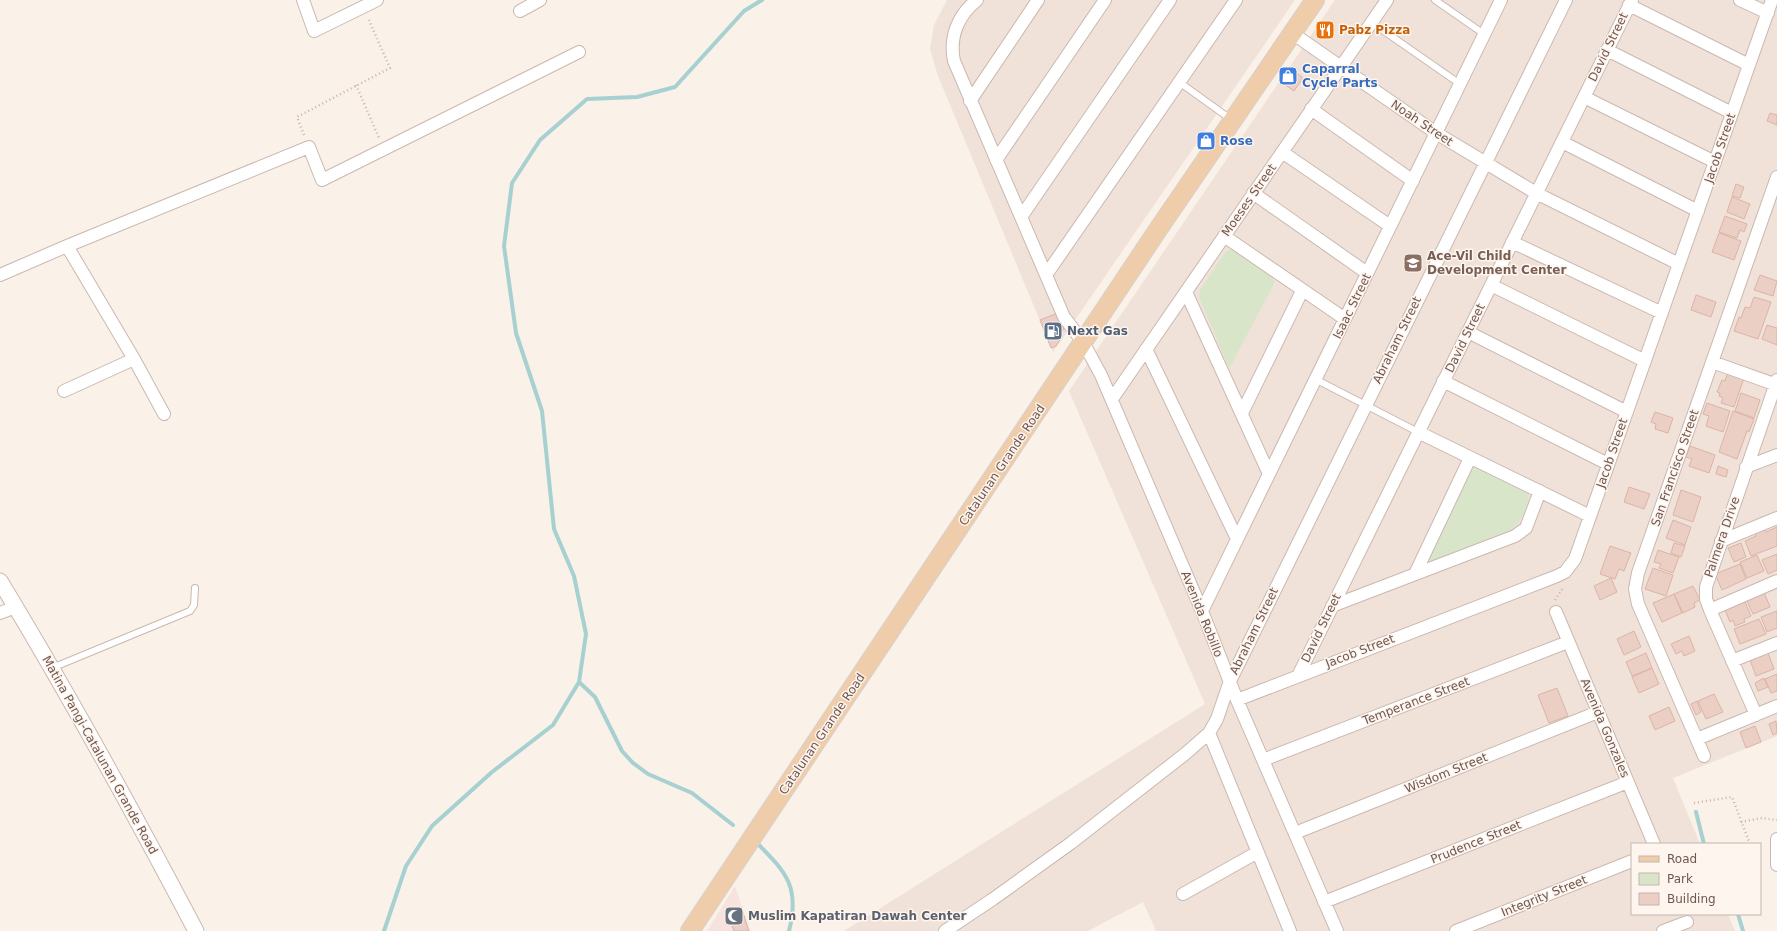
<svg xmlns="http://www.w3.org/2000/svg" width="1777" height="931" font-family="'DejaVu Sans',sans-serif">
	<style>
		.residential { fill: #f0e2d8 }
		.commercial { fill: #f8e2de }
		.green { fill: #d8e5c9 }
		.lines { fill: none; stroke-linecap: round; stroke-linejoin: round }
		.stream { stroke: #a7d0d1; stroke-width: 4 }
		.building { fill: #ebcec4; stroke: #dcb4a6 }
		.service-casing { stroke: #cab8b0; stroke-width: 8 }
		.minor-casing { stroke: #cab8b0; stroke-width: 14 }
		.tertiary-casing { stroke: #cab8b0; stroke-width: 17 }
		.primary-casing { stroke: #d7d0ce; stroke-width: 20 }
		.path { stroke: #d0b2a7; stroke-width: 2.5; stroke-dasharray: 1 3; stroke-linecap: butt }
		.service { stroke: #fff; stroke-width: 6 }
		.minor { stroke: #fff; stroke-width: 12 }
		.tertiary { stroke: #fff; stroke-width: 15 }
		.primary { stroke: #efccaa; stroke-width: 18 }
		.labels { text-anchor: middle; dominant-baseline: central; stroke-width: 3; stroke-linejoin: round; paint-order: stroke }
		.food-label { font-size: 12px; font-weight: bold; fill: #c56008; stroke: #fdf5ee; text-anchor: start }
		.street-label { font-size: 12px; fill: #705750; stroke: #fdf5ee }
		.shop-label { font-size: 12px; font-weight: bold; fill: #366cbe; stroke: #fdf5ee; text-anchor: start }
		.education-label { font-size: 12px; font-weight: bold; fill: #785e54; stroke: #fdf5ee; text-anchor: start }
		.service-label { font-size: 12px; font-weight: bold; fill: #4e5e75; stroke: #fdf5ee; text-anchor: start }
		.worship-label { font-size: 12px; font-weight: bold; fill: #5b616d; stroke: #fdf5ee; text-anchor: start }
	</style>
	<rect width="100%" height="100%" fill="#faf1e9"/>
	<path class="residential" d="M947 0H1295L1053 352 938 76 930 49 934 25Z
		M1335 0H1777V736L1673 778 1700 844H1632V914H1728L1735 931H1156L1143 902 1088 931H844L1205 704 1069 391Z"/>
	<path class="commercial" d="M735 886 750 931H707Z"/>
	<path class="green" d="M1232 249 1272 278 1275 282 1230 367 1228 366 1199 297 1200 290 1226 251Z
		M1475 468H1479L1528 493C1531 504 1520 524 1511 530L1430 562 1429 557 1471 472Z"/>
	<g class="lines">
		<path class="stream" d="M579 682 595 697 622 751 633 763 648 774 692 793 733 825
			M1696 812 1704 844
			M758 844C787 873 800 888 789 931
			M1738 914 1743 931
			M384 931 406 866 432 826 492 772 553 725 579 682 586 634 574 576 554 529 542 411 516 333 504 246 512 183 540 140 587 99 637 97 675 87 744 11 762 0"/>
	</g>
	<path class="building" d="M1289 67 1303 78 1294 91 1280 81Z
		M1770 113 1777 115V125L1767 121Z
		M1736 184 1744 187 1740 198 1732 196Z
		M1732 197 1750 204 1744 219 1727 212Z
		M1725 216 1747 224 1744 232 1740 230 1737 238 1719 232Z
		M1719 233 1741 241 1734 260 1712 252Z
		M1760 275 1777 281 1773 296 1754 290Z
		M1696 295 1716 302 1711 317 1691 310Z
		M1754 297 1771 302 1758 339 1734 331 1739 317 1741 318 1745 307 1750 308Z
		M1058 313 1064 329 1059 334 1061 338 1056 346 1051 348 1040 320Z
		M1767 325 1777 328V345L1762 339Z
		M1728 372 1744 378 1734 407 1721 403 1723 398 1719 396 1720 393 1717 392 1722 380 1725 381Z
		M1741 393 1760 400 1754 418 1735 411Z
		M1707 403 1730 411 1723 432 1706 426 1709 416 1703 414Z
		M1733 411 1754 419 1749 432 1747 431 1737 459 1719 452Z
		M1655 412 1673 418 1668 433 1655 429 1656 424 1651 422Z
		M1690 446 1715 455 1709 473 1689 466 1692 459 1686 457Z
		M1718 466 1728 470 1726 477 1716 474Z
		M1629 487 1650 494 1644 509 1624 502Z
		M1681 490 1701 497 1693 522 1673 515Z
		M1673 520 1691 527 1685 545 1666 538Z
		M1777 527V546L1751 556 1745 541 1756 536 1755 533 1765 529 1766 532Z
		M1674 543 1685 546 1681 557 1671 553Z
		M1741 543 1746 557 1734 562 1728 548Z
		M1610 546 1631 553 1624 571 1619 569 1615 579 1600 574Z
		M1658 550 1679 557 1673 573 1659 568 1661 564 1654 562Z
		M1777 554V570L1768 574 1762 560Z
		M1757 555 1764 571 1747 578 1740 562Z
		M1740 564 1746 579 1722 590 1715 574Z
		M1653 568 1673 575 1666 596 1645 589Z
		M1611 578 1617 592 1600 600 1594 586Z
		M1693 586 1700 600 1694 603 1695 607 1683 613 1674 594Z
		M1764 592 1770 607 1753 614 1746 599Z
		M1674 594 1682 613 1662 622 1653 603Z
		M1745 602 1751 616 1744 619 1745 622 1735 626 1733 620 1730 622 1725 610Z
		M1777 611V628L1767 632 1761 617Z
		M1759 619 1766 634 1740 644 1734 629Z
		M1634 631 1641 647 1624 655 1617 639Z
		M1689 636 1695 651 1684 656 1682 651 1676 654 1671 644Z
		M1646 653 1652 668 1632 676 1626 662Z
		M1768 653 1774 669 1756 676 1750 660Z
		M1652 668 1659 684 1639 693 1632 677Z
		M1777 674V691L1771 693 1765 679Z
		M1764 678 1768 687 1758 691 1755 683Z
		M1557 688 1568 716 1549 723 1538 695Z
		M1714 694 1723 712 1706 719 1698 701Z
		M1697 701 1701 712 1696 715 1691 704Z
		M1669 707 1675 721 1655 730 1649 716Z
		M1776 721 1777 733 1773 735 1769 724Z
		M1755 726 1761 742 1746 748 1740 732Z
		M741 907 749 931H734L727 912Z"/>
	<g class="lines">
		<g class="service-casing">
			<path id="service" d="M1435 0 1484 34
				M1371 22 1460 84
				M1179 82 1232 120
				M1315 379 1418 432
				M52 668 190 611 194 605 195 588"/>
		</g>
		<g class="minor-casing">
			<path id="minor" d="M303 0 314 31 377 0
				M977 0C958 15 949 37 954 61L1064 317 1083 342 1101 375 1202 611 1237 700 1337 931
				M1740 0 1768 13
				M1629 5 1749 65
				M520 11 540 0
				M1292 33 1436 133 1536 193 1679 264
				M1607 50 1732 113
				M1584 97 1715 162
				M970 101 1038 0
				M1311 109 1413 181
				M1562 142 1698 211
				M1282 152 1390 226
				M996 160 1105 0
				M1253 193 1367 273
				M1021 217 1170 0
				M1224 236 1345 319
				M1512 242 1662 313
				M67 246 134 359 164 414
				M0 275 67 246 309 147 322 180 579 52
				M1046 275 1236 0
				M1491 285 1645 361
				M1186 292 1269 474
				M1468 332 1627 412
				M1146 349 1237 539
				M1712 362 1777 385
				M1443 381 1608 464
				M64 391 134 359
				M1112 399 1387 0
				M1242 413 1302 291
				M1418 432 1590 516
				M1746 467 1777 455
				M1721 541 1777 518
				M1415 574 1470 458
				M1332 606 1515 536 1526 528 1540 491
				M1710 610 1777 581
				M1202 611 1501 0
				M1556 612 1654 844
				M0 613 16 607
				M1732 661 1777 643
				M1298 676 1632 0
				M1237 700 1557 576 1565 572 1575 559 1772 0
				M1756 715 1710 610 1706 599V587L1777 380
				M1209 733 1290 931
				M1697 739 1777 706
				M1704 756 1638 604 1635 589 1638 573 1777 177
				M1263 760 1568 642
				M1295 833 1598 712
				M1777 839V865
				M1183 894 1256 853
				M1324 902 1628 782
				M945 931 993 899 1071 843 1185 754 1209 733 1217 719 1230 681 1237 667 1566 0
				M1456 931 1632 861
				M1663 931 1687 922"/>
		</g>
		<g class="tertiary-casing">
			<path id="tertiary" d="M0 581C69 695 134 813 196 931"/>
		</g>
		<g class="primary-casing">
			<path id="primary" d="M690 931 1157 231 1315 0"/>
		</g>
		<path class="path" d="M356 85 379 138
			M304 135 297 117 390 68 368 18
			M1555 600 1563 588
			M1694 803 1732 797 1750 844
			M1741 822 1762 818 1777 820"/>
		<use href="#service" class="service"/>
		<use href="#minor" class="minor"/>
		<use href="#tertiary" class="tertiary"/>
		<use href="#primary" class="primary"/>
	</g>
	<defs>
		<g id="restaurant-square" transform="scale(1)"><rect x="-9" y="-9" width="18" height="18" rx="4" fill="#e8710a" stroke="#fdf5ee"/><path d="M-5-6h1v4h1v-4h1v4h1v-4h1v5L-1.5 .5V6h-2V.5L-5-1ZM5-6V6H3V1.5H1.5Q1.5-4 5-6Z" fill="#fff"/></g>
		<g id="shop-square" transform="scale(1)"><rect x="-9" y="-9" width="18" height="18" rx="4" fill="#3f7fe0" stroke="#fdf5ee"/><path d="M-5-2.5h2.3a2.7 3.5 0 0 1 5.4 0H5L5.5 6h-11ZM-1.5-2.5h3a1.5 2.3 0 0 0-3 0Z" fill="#fff"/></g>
		<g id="school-square" transform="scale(1)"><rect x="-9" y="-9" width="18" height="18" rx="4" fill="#8d6e63" stroke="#fdf5ee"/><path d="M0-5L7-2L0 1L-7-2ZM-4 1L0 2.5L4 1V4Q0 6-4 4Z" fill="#fff"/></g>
		<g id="fuel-square" transform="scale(1)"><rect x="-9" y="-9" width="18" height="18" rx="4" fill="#5c6f8a" stroke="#fdf5ee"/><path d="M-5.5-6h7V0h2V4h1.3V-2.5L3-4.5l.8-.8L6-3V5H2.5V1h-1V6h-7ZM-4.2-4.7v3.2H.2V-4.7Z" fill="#fff"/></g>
		<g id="mosque-square" transform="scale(1)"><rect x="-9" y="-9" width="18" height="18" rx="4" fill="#6b7280" stroke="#fdf5ee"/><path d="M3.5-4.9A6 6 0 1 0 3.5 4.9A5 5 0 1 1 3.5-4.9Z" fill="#fff"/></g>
	</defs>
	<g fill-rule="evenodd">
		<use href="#restaurant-square" x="1325" y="30"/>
		<use href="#shop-square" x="1288" y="76"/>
		<use href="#shop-square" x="1206" y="141"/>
		<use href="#school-square" x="1413" y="263"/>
		<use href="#fuel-square" x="1053" y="331"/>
		<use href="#mosque-square" x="734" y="916"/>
	</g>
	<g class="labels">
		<g class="food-label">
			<text x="1339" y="30">Pabz Pizza</text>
		</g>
		<g class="street-label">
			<text transform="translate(1608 47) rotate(-64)">David Street</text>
			<text transform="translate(1422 123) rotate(34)">Noah Street</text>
			<text transform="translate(1720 148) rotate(-71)">Jacob Street</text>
			<text transform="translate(1249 200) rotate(-55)">Moeses Street</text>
			<text transform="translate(1352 306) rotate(-64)">Isaac Street</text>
			<text transform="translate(1465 338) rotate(-64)">David Street</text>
			<text transform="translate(1397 340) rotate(-64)">Abraham Street</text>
			<text transform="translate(1612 453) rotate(-71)">Jacob Street</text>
			<text transform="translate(1002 465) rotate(-56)">Catalunan Grande Road</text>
			<text transform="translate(1675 468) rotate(-71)">San Francisco Street</text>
			<text transform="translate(1722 537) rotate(-71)">Palmera Drive</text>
			<text transform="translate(1202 614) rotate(68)">Avenida Robillo</text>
			<text transform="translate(1321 628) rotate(-64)">David Street</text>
			<text transform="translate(1254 631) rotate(-64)">Abraham Street</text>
			<text transform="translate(1360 651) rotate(-21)">Jacob Street</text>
			<text transform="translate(1416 701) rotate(-21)">Temperance Street</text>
			<text transform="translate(1605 728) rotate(67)">Avenida Gonzales</text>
			<text transform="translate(822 734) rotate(-56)">Catalunan Grande Road</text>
			<text transform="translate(100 755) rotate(61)">Matina Pangi-Catalunan Grande Road</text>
			<text transform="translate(1446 773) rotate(-22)">Wisdom Street</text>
			<text transform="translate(1476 842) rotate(-22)">Prudence Street</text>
			<text transform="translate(1544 896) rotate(-22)">Integrity Street</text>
		</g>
		<g class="shop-label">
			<text x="1302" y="69">Caparral<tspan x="1302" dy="14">Cycle Parts</tspan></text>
			<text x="1220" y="141">Rose</text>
		</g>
		<g class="education-label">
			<text x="1427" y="256">Ace-Vil Child<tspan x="1427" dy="14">Development Center</tspan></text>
		</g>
		<g class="service-label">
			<text x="1067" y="331">Next Gas</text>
		</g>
		<g class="worship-label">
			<text x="748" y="916">Muslim Kapatiran Dawah Center</text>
		</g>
	</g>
	<rect x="1631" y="843" width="130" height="72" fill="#fdf5ee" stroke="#c5b6af"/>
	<rect x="1639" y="856" width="20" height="6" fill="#efccaa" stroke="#c5b6af"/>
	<text x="1667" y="863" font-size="12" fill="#705750">Road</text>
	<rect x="1639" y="873" width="20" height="12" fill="#d8e5c9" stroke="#c5b6af"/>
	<text x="1667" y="883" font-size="12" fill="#705750">Park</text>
	<rect x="1639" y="893" width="20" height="12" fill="#ebcec4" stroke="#c5b6af"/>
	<text x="1667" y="903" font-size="12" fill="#705750">Building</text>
</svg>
